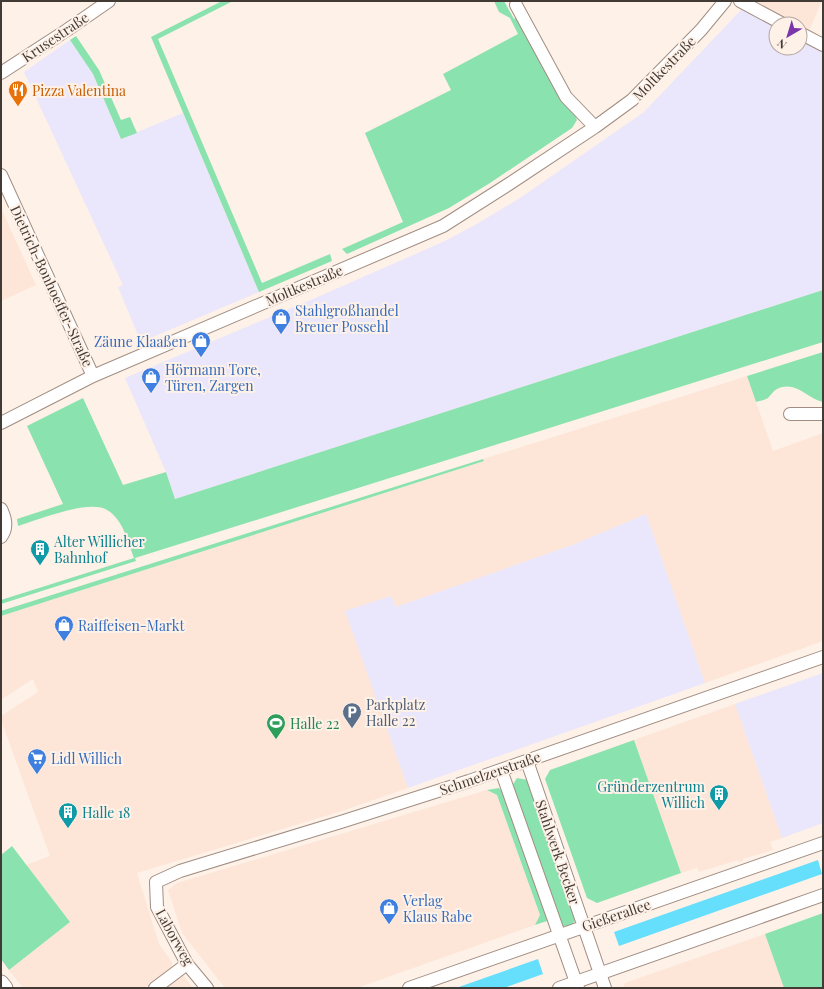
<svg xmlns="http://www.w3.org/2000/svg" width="824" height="989" font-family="'Playfair Display',serif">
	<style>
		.built { fill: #fde6d8 }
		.industrial { fill: #eae6fc }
		.green { fill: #8ae2ae }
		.water { fill: #66dffd }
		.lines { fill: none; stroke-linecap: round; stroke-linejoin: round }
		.minor-casing { stroke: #a18d81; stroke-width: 14 }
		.tertiary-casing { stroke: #a18d81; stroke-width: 17 }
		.minor { stroke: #fff; stroke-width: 12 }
		.tertiary { stroke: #fff; stroke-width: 15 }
		.labels { text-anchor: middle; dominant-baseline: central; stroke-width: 4; stroke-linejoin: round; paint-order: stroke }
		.street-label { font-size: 14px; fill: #423a34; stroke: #fef1e8 }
		.food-label { font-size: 14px; fill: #c56008; stroke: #fef1e8; text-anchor: start }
		.shop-label { font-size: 14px; fill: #366cbe; stroke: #fef1e8; text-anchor: start }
		.culture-label { font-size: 14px; fill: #0d838f; stroke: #fef1e8; text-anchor: start }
		.service-label { font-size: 14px; fill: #4e5e75; stroke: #fef1e8; text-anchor: start }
		.leisure-label { font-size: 14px; fill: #27864d; stroke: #fef1e8; text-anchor: start }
	</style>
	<rect width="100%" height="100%" fill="#fef1e8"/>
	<path class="built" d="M755 1H822L809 31 800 26V24H797Z
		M1 208 36 285 1 301Z
		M747 376 773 451 823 433V641L705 683 646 514 575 544 396 607 391 596 346 611 408 788 342 811 137 873 159 944 172 962V967L145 988H23L9 970 70 922 26 865 50 856 1 720V716L38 692 33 679 1 700V616L484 461 483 459Z
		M735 704 782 838 770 842 773 850 743 859V861L739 862 738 860 699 872 697 868 681 873 634 740Z
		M487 790 497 795 540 916 535 925 357 988H225L182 933 168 890 177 883Z
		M765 934 784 988H623L625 983Z
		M180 976H184L193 988H164Z"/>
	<path class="industrial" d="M741 10 754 14 776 26V48H800V39L823 52V290L175 499 166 472 125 378 313 299 445 241 475 225 520 198 644 112Z
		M70 40 93 74 121 139 183 113 259 292 141 342 118 287 123 285 24 72Z
		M646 514 705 683 408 788 345 611 391 596 396 607 575 544Z
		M823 673V823L782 838 735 704Z"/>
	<path class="green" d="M222 1H233L158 39 262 283 330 254 332 261 259 292 151 37Z
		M494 1H504L514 19 517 17 573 110 577 120 572 128 490 183 449 208 347 254 342 249 403 222 365 133 451 90 443 74 518 34 510 18 499 12Z
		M76 36 99 70 121 120 130 117 137 133 121 139 93 74 70 40Z
		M823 290V342L135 558 136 561 1 604V600L134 558C128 542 123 519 107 510 90 499 37 520 18 526L17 519 63 504 27 426 83 398 123 485 166 472 175 499Z
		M823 352V402C806 398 796 380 777 389 773 391 771 395 768 398 765 400 759 401 756 402L747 376Z
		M483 459 484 461 1 616V611Z
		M634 740 681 873 597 903 587 898 545 779 550 770Z
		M517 778 528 780 573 911 575 921 570 927 562 926 512 786Z
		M499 788 506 796 546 909 547 921 535 925 540 915 497 795 487 790Z
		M12 846 70 922 9 970 1 959V855Z
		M823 913V988H784L765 934Z"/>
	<path class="water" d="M818 860 822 874 619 946 614 932Z
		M538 959 543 974 504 988H456Z"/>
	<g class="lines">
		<g class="minor-casing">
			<path id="minor" d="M740 1 783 24
				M516 5 566 97 595 127
				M800 33 823 45
				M1 73 67 30 109 1
				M1 175 93 376
				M790 414H823
				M1 423 93 376 443 226 509 184 595 127 632 100 701 30 725 1
				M1 509C6 519 8 528 1 537
				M527 761 605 988
				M501 770 578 988
				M155 988 187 964
				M207 988 187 964 157 907 156 882 180 871 344 821 469 781 823 657
				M409 988 823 843
				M559 988 823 895"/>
		</g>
		<g class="tertiary-casing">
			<path id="tertiary" d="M1 983 5 988"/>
		</g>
		<use href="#minor" class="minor"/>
		<use href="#tertiary" class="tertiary"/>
	</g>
	<defs>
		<g id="restaurant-pin" transform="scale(1)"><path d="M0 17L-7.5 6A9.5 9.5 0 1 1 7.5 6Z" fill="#e8710a" stroke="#fef1e8"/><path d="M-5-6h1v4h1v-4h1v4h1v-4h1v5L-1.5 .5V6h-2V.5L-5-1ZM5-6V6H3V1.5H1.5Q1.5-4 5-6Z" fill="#fff"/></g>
		<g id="shop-pin" transform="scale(1)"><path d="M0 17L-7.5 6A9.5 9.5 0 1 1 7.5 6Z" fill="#3f7fe0" stroke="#fef1e8"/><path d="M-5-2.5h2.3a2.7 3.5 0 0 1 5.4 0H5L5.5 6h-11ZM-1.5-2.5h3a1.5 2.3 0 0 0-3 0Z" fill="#fff"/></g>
		<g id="building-pin" transform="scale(1)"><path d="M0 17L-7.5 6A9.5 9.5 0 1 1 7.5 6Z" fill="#0f9aa8" stroke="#fef1e8"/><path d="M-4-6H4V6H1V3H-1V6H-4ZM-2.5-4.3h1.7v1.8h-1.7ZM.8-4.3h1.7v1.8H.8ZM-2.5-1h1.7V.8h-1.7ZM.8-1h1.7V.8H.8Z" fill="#fff"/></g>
		<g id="parking-pin" transform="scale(1)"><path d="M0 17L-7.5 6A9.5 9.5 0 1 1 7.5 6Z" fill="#5c6f8a" stroke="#fef1e8"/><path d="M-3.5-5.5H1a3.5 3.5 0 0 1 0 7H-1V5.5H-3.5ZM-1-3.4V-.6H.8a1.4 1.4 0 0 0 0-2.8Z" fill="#fff"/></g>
		<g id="stadium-pin" transform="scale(1)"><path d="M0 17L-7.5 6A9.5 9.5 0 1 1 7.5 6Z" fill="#2e9e5b" stroke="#fef1e8"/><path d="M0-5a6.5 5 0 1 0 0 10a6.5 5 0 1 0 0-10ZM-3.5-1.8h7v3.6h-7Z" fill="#fff"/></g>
		<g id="supermarket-pin" transform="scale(1)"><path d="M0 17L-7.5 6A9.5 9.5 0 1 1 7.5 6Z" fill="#3f7fe0" stroke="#fef1e8"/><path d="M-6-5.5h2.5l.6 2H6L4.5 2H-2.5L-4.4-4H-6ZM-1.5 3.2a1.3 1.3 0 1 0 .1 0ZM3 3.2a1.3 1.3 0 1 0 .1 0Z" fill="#fff"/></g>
	</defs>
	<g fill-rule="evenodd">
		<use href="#restaurant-pin" x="18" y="90"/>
		<use href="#shop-pin" x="281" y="318"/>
		<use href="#shop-pin" x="201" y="341"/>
		<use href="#shop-pin" x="151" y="377"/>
		<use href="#building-pin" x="40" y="549"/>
		<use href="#shop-pin" x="64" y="625"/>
		<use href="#parking-pin" x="352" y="712"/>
		<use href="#stadium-pin" x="276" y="723"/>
		<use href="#supermarket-pin" x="37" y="758"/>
		<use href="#building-pin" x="719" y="794"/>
		<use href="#building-pin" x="68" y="812"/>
		<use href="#shop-pin" x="389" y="908"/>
	</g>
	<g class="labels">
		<g class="street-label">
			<text transform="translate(55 37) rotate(-34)">Krusestraße</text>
			<text transform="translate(664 68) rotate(-46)">Moltkestraße</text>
			<text transform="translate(304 285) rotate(-23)">Moltkestraße</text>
			<text transform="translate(52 286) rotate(65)">Dietrich-Bonhoeffer-Straße</text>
			<text transform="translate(490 773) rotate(-19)">Schmelzerstraße</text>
			<text transform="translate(558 852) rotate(71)">Stahlwerk Becker</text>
			<text transform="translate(616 915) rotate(-19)">Gießerallee</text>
			<text transform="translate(175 937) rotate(61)">Laborweg</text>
		</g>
		<g class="food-label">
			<text x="32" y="90">Pizza Valentina</text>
		</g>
		<g class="shop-label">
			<text x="295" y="310">Stahlgroßhandel<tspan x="295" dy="16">Breuer Possehl</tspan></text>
			<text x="187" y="341" text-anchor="end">Zäune Klaaßen</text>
			<text x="165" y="369">Hörmann Tore,<tspan x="165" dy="16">Türen, Zargen</tspan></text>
			<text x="78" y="625">Raiffeisen-Markt</text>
			<text x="51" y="758">Lidl Willich</text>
			<text x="403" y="900">Verlag<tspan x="403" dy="16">Klaus Rabe</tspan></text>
		</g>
		<g class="culture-label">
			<text x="54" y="541">Alter Willicher<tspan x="54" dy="16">Bahnhof</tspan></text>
			<text x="705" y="786" text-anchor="end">Gründerzentrum<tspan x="705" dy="16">Willich</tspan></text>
			<text x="82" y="812">Halle 18</text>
		</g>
		<g class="service-label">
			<text x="366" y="704">Parkplatz<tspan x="366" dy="16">Halle 22</tspan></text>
		</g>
		<g class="leisure-label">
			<text x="290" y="723">Halle 22</text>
		</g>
	</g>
	<rect width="824" height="989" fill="none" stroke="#423a34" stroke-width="4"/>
	<g transform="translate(788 36) rotate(218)"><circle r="19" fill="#fef1e8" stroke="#b3a8a0"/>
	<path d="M0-3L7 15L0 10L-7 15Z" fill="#7b36aa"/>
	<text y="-6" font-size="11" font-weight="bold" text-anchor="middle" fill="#423a34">N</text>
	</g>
</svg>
